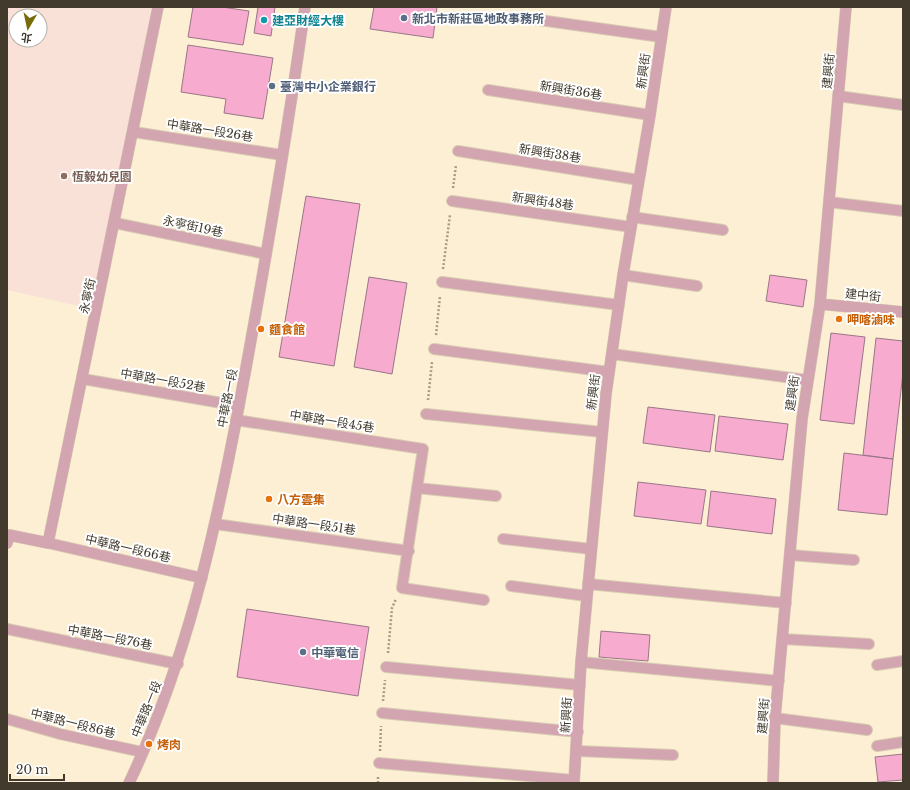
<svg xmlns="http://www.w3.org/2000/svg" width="910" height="790" font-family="'Libre Baskerville','Noto Sans TC',serif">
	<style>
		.education { fill: #f9e1d7; fill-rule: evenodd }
		.building { fill: #f6abcf; stroke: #9a7787 }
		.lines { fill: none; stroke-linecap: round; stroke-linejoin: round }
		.service-casing { stroke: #d8cbb2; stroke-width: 12 }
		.minor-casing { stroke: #d8cbb2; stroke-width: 12 }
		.path { stroke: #a79c86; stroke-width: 2.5; stroke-dasharray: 2 2; stroke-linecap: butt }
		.service { stroke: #d3a5b1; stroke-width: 10 }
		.minor { stroke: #d3a5b1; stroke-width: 11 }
		.service-dot { fill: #5c6f8a; stroke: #fff; stroke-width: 1.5 }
		.culture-dot { fill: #0f9aa8; stroke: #fff; stroke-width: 1.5 }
		.education-dot { fill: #8d6e63; stroke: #fff; stroke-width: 1.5 }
		.food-dot { fill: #e8710a; stroke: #fff; stroke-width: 1.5 }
		.labels { text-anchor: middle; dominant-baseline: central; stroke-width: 4; stroke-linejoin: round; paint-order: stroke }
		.service-label { font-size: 12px; font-weight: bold; fill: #4e5e75; stroke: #fff; text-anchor: start }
		.culture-label { font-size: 12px; font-weight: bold; fill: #0d838f; stroke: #fff; text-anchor: start }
		.street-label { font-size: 12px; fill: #423b2d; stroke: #fff }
		.education-label { font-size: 12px; font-weight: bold; fill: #785e54; stroke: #fff; text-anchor: start }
		.food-label { font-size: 12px; font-weight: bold; fill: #c56008; stroke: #fff; text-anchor: start }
	</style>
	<rect width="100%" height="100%" fill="#fdefd3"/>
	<path class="education" d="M7 7H151L130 131 92 309 7 290ZM16 16H40V40H16Z"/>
	<path class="building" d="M193 7H222L249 11 243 45 188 37Z
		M258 7H275L271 36 254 33Z
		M374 7H437L433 38 370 29Z
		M188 45 273 58 263 119 224 113 226 99 181 92Z
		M306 196 360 204 334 366 279 357Z
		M770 275 807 280 803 307 766 301Z
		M369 277 407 283 392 374 354 367Z
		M831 333 865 337 854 424 820 420Z
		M876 338 903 341V373L893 459 863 455Z
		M648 407 715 415 710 452 643 443Z
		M719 416 788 424 783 460 715 451Z
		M844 453 893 459 887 515 838 510Z
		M638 482 706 490 701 524 634 516Z
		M711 491 776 499 772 534 707 526Z
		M247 609 369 627 358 696 237 677Z
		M601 631 650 635 648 661 599 657Z
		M903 754V780L878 782 875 757Z"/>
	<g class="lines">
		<g class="service-casing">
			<path id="service" d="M525 18 661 37
				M488 90 650 115
				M838 96 903 105
				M134 132 282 155
				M458 151 639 180
				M452 201 631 227
				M829 202 903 211
				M632 217 723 230
				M115 223 266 254
				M623 275 697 286
				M442 282 619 305
				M434 349 609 372
				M612 354 807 380
				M83 379 239 406
				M426 414 602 432
				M236 420 423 449 402 588 484 600
				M417 488 496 496
				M215 524 409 551
				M503 539 591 549
				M48 543 202 578
				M790 555 854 560
				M588 584 786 603
				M511 586 587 596
				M7 629 178 664
				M783 639 869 644
				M581 662 779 681
				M877 665 903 661
				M386 667 580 685
				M382 713 578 732
				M775 718 867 730
				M7 719 60 734 142 752
				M877 746 903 742
				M577 751 673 755
				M379 763 574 780"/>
		</g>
		<g class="minor-casing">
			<path id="minor" d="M820 304 903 312
				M7 543 9 535 48 543 158 7
				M129 783C185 665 214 538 238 411 263 277 286 142 305 7
				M574 783 581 662 606 394 623 275 650 115 666 7
				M773 783 775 718 802 419 820 304 846 7"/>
		</g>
		<path class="path" d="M453 188 456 165
			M443 269 450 215
			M436 335 440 296
			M428 400 432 362
			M388 653 392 608 396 599
			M383 701 385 680
			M380 751 381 726
			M378 783V776"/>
		<use href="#service" class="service"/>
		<use href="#minor" class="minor"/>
	</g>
	<g class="service-dot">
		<circle cx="404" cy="18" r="4"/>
		<circle cx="272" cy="86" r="4"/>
		<circle cx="303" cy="652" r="4"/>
	</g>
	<circle class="culture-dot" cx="264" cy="20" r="4"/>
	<circle class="education-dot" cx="64" cy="176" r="4"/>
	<g class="food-dot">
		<circle cx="839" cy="319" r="4"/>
		<circle cx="261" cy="329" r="4"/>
		<circle cx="269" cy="499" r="4"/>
		<circle cx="149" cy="744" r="4"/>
	</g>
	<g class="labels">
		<g class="service-label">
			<text x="412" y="18">新北市新莊區地政事務所</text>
			<text x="280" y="86">臺灣中小企業銀行</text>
			<text x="311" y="652">中華電信</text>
		</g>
		<g class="culture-label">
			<text x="272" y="20">建亞財經大樓</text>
		</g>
		<g class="street-label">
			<text transform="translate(643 71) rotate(-82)">新興街</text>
			<text transform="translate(828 71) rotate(-85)">建興街</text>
			<text transform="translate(571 90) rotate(9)">新興街36巷</text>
			<text transform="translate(210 130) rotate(9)">中華路一段26巷</text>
			<text transform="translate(550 153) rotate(9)">新興街38巷</text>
			<text transform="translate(543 201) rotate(8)">新興街48巷</text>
			<text transform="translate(193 226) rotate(12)">永寧街19巷</text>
			<text transform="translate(863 295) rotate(6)">建中街</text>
			<text transform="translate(87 296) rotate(-78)">永寧街</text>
			<text transform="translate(163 380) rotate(10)">中華路一段52巷</text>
			<text transform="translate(593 392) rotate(-83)">新興街</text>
			<text transform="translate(792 393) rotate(-82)">建興街</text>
			<text transform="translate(227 398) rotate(-79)">中華路一段</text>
			<text transform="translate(332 421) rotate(9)">中華路一段45巷</text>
			<text transform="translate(314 524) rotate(8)">中華路一段51巷</text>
			<text transform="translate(128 548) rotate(13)">中華路一段66巷</text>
			<text transform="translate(110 637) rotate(11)">中華路一段76巷</text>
			<text transform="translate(146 709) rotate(-68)">中華路一段</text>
			<text transform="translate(566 715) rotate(-87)">新興街</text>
			<text transform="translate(763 716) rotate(-86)">建興街</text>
			<text transform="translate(73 723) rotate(14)">中華路一段86巷</text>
		</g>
		<g class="education-label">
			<text x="72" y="176">恆毅幼兒園</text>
		</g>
		<g class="food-label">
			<text x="847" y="319">呷喀滷味</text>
			<text x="269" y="329">麵食館</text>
			<text x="277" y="499">八方雲集</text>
			<text x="157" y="744">烤肉</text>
		</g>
	</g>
	<rect width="910" height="790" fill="none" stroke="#423b2d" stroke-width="16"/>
	<g transform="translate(28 28) rotate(189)"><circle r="19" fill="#ffffff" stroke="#b3b1ab"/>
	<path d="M0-3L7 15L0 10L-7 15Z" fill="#776c07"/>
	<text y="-6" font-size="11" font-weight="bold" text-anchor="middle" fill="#423b2d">北</text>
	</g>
	<path d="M10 774v6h54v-6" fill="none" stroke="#423b2d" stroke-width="2"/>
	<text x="16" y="774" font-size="12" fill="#423b2d" stroke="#ffffff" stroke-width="3" paint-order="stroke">20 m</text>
</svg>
